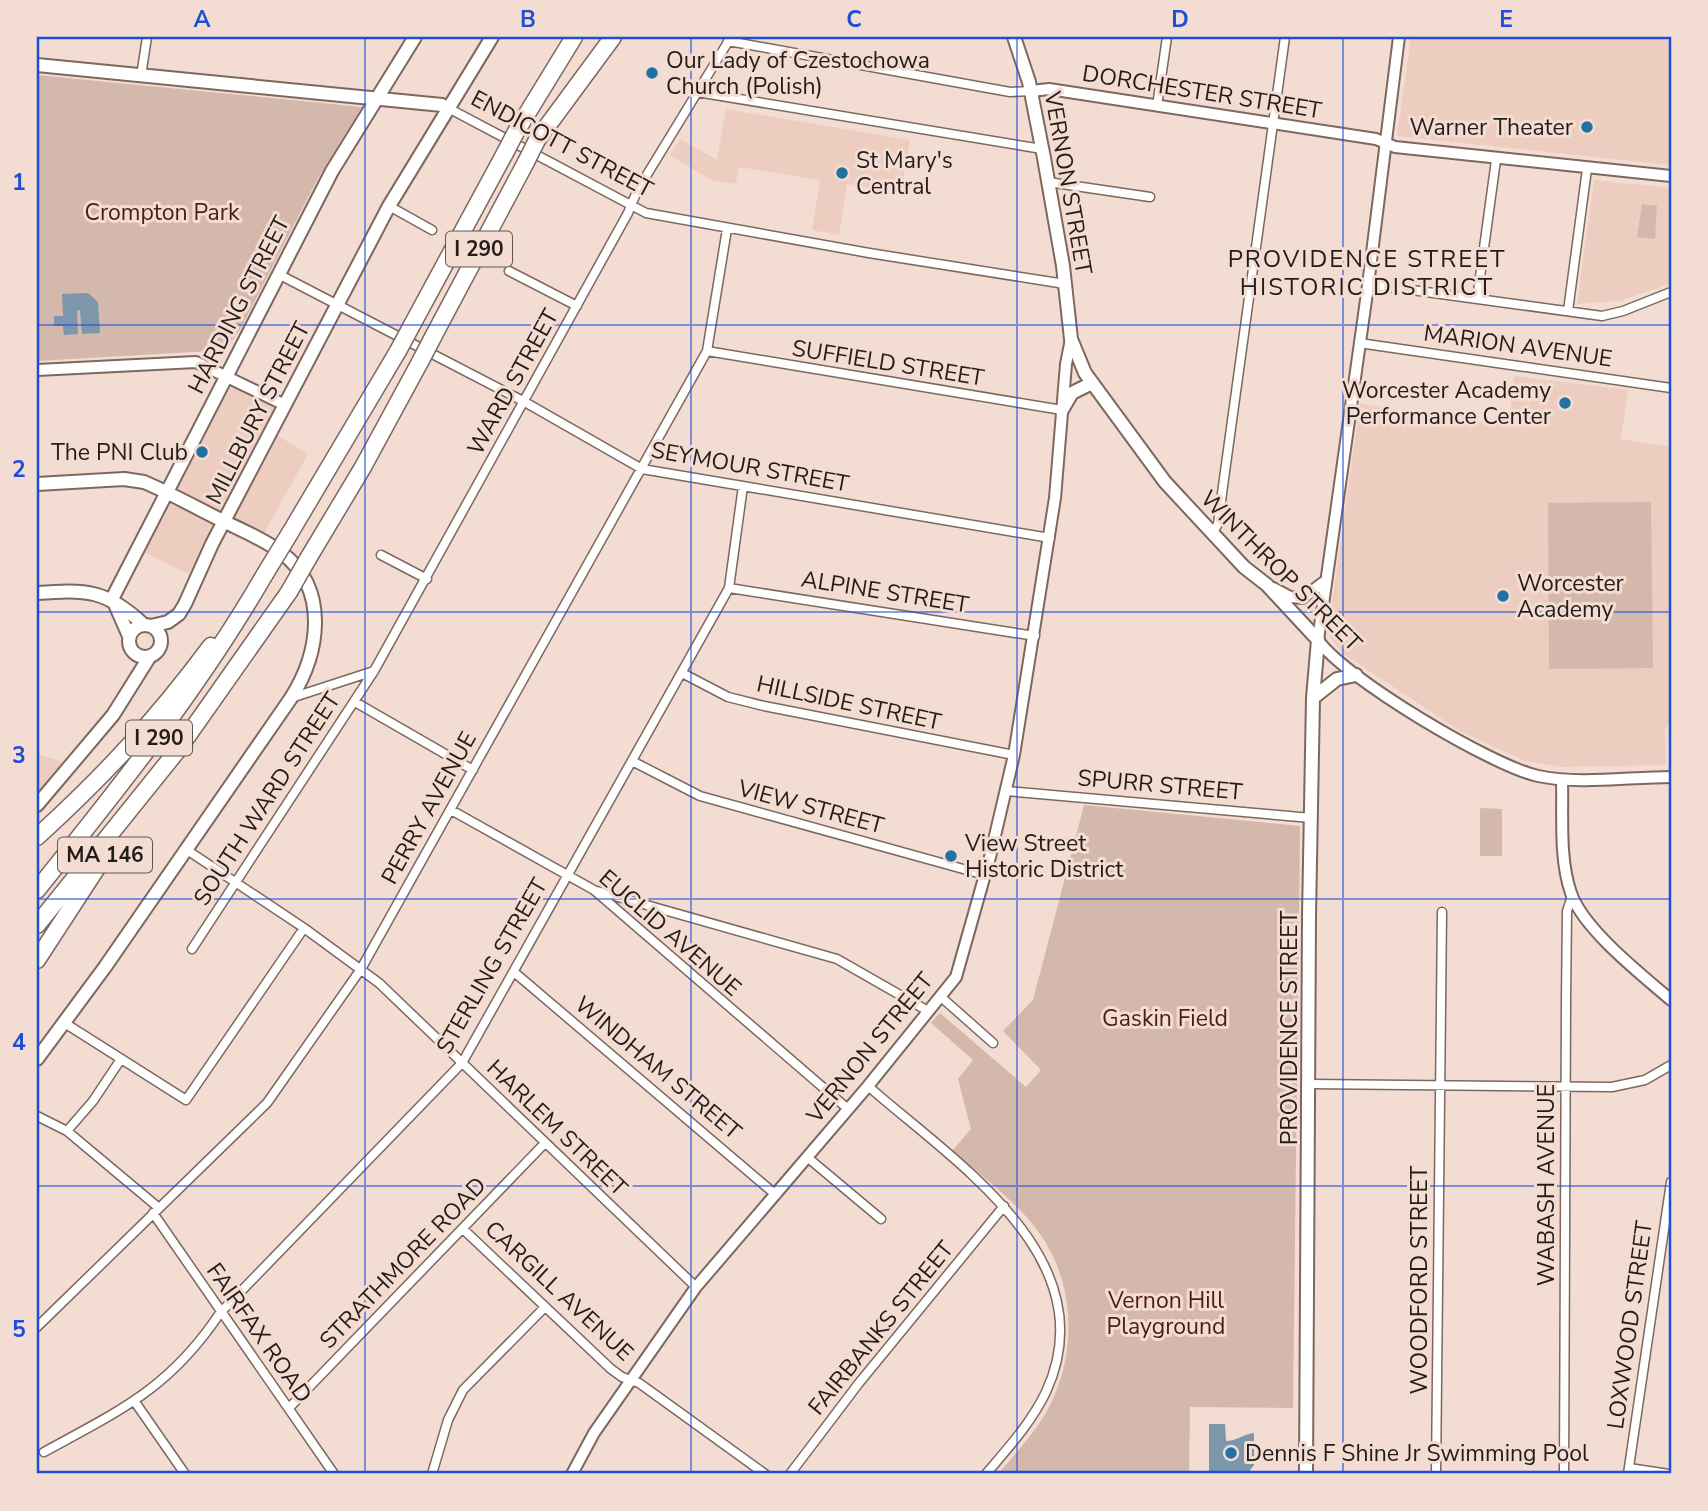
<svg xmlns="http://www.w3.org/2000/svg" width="1708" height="1511" font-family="'Nunito Sans',sans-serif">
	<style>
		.built { fill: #eccdc0 }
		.green { fill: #d5b8ac }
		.water { fill: #7c96ab }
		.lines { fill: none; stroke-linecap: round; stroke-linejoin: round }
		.minor-casing { stroke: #7c685f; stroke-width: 11 }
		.tertiary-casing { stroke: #7c685f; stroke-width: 14 }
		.secondary-casing { stroke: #7c685f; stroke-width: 16 }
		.motorway-casing { stroke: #7c685f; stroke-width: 19 }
		.minor { stroke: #fff; stroke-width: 8 }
		.tertiary { stroke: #fff; stroke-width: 10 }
		.secondary { stroke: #fff; stroke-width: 12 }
		.motorway { stroke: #fff; stroke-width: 16 }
		.motorway-bridge-casing { stroke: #7c685f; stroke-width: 19; stroke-linecap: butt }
		.motorway-bridge { stroke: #fff; stroke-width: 16 }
		.grid { fill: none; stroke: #1d4ed8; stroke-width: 2; stroke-opacity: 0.55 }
		.poi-dot { fill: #2371a3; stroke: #f3dcd2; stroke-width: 2.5 }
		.labels { text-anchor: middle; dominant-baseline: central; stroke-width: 6; stroke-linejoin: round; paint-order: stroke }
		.shield { fill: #f3dcd2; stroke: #625650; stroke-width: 2 }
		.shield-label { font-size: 21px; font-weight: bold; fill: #241c19 }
		.poi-label { font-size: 23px; fill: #241c19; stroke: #f3dcd2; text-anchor: start }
		.street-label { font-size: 23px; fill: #241c19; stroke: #f3dcd2 }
		.park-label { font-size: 23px; fill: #4b1f0a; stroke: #f3dcd2 }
		.neighbourhood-label { font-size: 24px; letter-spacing: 2px; fill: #241c19; stroke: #f3dcd2 }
		.neatline { fill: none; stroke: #1d4ed8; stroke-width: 2.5 }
		.grid-label { font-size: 23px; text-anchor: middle; font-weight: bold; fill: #1d4ed8 }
	</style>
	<rect width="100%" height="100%" fill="#f3dcd2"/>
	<path class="built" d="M1411 37H1671V165L1397 136Z
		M726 109 910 140 901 193 847 184 839 235 812 230 820 180 739 167 736 184 711 180 670 155 680 139 717 160Z
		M1594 180 1671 188V283L1620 301 1577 304Z
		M222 375 282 407 270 431 308 454 257 546 217 528 193 576 135 548Z
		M1514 376 1628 390 1621 439 1671 447V721L1665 728 1666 765 1563 767 1525 761 1460 731 1342 653 1330 637 1329 625 1360 404 1483 423 1510 414Z
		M37 754 66 763 37 797Z"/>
	<path class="green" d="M37 75 362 107 317 180 240 330 230 343 211 351 37 361Z
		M1642 204 1657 206 1655 239 1637 237Z
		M1651 502 1653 668 1549 669 1548 503Z
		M1084 805 1300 826 1293 1408 1190 1407 1189 1474H998C1014 1455 1031 1437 1044 1416 1079 1358 1077 1279 1034 1226 1011 1197 980 1175 952 1151L971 1129 958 1079 973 1060 931 1023 940 1013 1026 1087 1041 1070 1003 1031 1033 1000Z
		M1480 808 1502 809V856H1480Z"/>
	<path class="water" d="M88 293 98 302 100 333 82 334 80 310 77 311 78 334 64 335 63 326H54V316H63L62 294Z
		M1209 1424H1225L1226 1441C1237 1441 1243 1434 1254 1433V1465L1248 1473 1209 1474Z"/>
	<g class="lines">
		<g class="minor-casing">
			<path id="minor" d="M728 41 1010 92 1031 91
				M141 76 147 37
				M697 92 1042 149
				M1157 106 1167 37
				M450 109 646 213 869 253 1065 284
				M1048 182 1150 197
				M389 206 432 230
				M509 271 577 306
				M280 275 523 401 642 469 1050 538
				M1368 284 1602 316 1623 311 1671 292
				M1477 299 1496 160
				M1568 311 1587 169
				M1359 343 1671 388
				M707 351 1062 410
				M1212 534 1218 524 1223 486 1285 37
				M381 555 427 579
				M729 588 1035 636
				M682 673 728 697 764 706 1014 755
				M291 698 374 671
				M355 702 473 770
				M632 761 700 796 985 875
				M1006 791 1311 818
				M451 810 594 890 848 1109
				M187 850 304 928 379 983 696 1287
				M597 891 837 959 928 1011
				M192 949 374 671 628 213 637 191 731 37
				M514 972 776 1195
				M941 997 993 1043
				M63 1022 186 1100 304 928
				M1310 1084 1612 1087 1645 1080 1671 1065
				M868 1086C953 1161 1108 1258 1046 1392 1031 1423 1008 1448 986 1474
				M37 1116 67 1131 159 1208
				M67 1131 93 1101 121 1059
				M807 1157 881 1219
				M153 1213 334 1474
				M463 1229 611 1369 622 1377 639 1383 765 1474
				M37 1327 267 1103 361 969 707 351 727 229
				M135 1402 185 1474
				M289 1408 545 1143
				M44 1452C121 1410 170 1388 220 1313L462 1063 729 588 743 486
				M1629 1468 1669 1474
				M432 1474 448 1420 463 1390 545 1307
				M790 1474 859 1383 1004 1206
				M1436 1474 1442 912
				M1564 1474 1566 1001 1567 911 1572 896
				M1628 1474 1671 1182"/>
		</g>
		<g class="tertiary-casing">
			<path id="tertiary" d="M1399 37 1367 293 1318 640C1344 678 1492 766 1538 776 1580 785 1628 777 1671 777
				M1031 91 1049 89 1376 139 1395 147 1671 176
				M37 370 196 362 285 405
				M1273 588 1290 597 1303 598 1324 582
				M1562 780C1563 816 1559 859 1571 893 1583 929 1642 975 1671 1000
				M572 1474 594 1433 696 1287 868 1086 956 977 990 857 1014 755 1055 498 1066 364 1071 339"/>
		</g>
		<g class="secondary-casing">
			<path id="secondary" d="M1014 37 1029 82 1044 158 1063 266 1071 339 1085 373 1165 482 1244 567 1267 585 1318 640 1313 698 1309 916 1306 1474
				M37 65 442 105 450 109
				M1062 410 1072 393 1090 384
				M37 484 124 479 144 482C170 493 195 507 221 520 241 530 264 539 282 553 330 590 319 654 291 698L105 967 37 1059
				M37 593C86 589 107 590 144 625
				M112 599 332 171 415 37
				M114 602 129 636
				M129 641a16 16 0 1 1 32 0a16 16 0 1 1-32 0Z
				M151 626 168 622 179 614 185 604 212 544 389 206 492 37
				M1313 698 1337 679 1356 675
				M37 805 113 715 150 656"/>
		</g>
		<g class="motorway-casing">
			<path id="motorway" d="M517 130 574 37
				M537 140 613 37
				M412 325 505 153
				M433 337 526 162
				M290 533 398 351
				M309 557 363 467 420 362
				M37 837C105 775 156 720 211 646
				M37 890C119 788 199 688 265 574
				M37 925 177 751 289 592
				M37 960 106 854"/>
		</g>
		<use href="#minor" class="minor"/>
		<use href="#tertiary" class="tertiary"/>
		<use href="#secondary" class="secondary"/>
		<use href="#motorway" class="motorway"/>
		<g class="motorway-bridge-casing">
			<path id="motorway-bridge" d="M505 153 517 130
				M526 162 537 140
				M398 351 412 325
				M420 362 433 337
				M265 574 290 533
				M289 592 309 557"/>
		</g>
		<use href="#motorway-bridge" class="motorway-bridge"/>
	</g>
	<path class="grid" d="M365 37V1474M691 37V1474M1017 37V1474M1343 37V1474M37 325H1671M37 612H1671M37 899H1671M37 1186H1671"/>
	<g class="poi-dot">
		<circle cx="652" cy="73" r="7"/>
		<circle cx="1587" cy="127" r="7"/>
		<circle cx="842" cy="173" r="7"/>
		<circle cx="1565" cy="403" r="7"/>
		<circle cx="202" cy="452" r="7"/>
		<circle cx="1503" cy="596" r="7"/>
		<circle cx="951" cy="856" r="7"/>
		<circle cx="1231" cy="1453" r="7"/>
	</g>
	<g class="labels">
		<g class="shield">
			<rect x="446" y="231.5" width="66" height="35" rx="5"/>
			<rect x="126" y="720.5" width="66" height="35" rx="5"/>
			<rect x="58" y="837.5" width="94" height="35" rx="5"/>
		</g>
		<g class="shield-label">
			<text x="479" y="249">I 290</text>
			<text x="159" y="738">I 290</text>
			<text x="105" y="855">MA 146</text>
		</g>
		<g class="poi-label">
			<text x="666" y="60">Our Lady of Czestochowa<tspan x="666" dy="26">Church (Polish)</tspan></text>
			<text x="1573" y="127" text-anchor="end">Warner Theater</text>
			<text x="856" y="160">St Mary's<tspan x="856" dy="26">Central</tspan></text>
			<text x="1551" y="390" text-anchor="end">Worcester Academy<tspan x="1551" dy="26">Performance Center</tspan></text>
			<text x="188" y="452" text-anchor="end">The PNI Club</text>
			<text x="1517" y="583">Worcester<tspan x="1517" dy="26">Academy</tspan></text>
			<text x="965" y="843">View Street<tspan x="965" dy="26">Historic District</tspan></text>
			<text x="1245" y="1453">Dennis F Shine Jr Swimming Pool</text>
		</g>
		<g class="street-label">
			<text transform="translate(1202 92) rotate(9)">DORCHESTER STREET</text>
			<text transform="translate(562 144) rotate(28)">ENDICOTT STREET</text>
			<text transform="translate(1068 183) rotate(80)">VERNON STREET</text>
			<text transform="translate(239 305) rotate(-63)">HARDING STREET</text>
			<text transform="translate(1518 346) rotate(8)">MARION AVENUE</text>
			<text transform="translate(888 363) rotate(9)">SUFFIELD STREET</text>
			<text transform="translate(513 382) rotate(-61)">WARD STREET</text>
			<text transform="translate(258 413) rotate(-63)">MILLBURY STREET</text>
			<text transform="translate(750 467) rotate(10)">SEYMOUR STREET</text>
			<text transform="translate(1281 571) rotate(45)">WINTHROP STREET</text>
			<text transform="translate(885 592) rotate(9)">ALPINE STREET</text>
			<text transform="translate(849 703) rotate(12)">HILLSIDE STREET</text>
			<text transform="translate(1160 785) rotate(5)">SPURR STREET</text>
			<text transform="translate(267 799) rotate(-57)">SOUTH WARD STREET</text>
			<text transform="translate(811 807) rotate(15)">VIEW STREET</text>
			<text transform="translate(429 808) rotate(-61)">PERRY AVENUE</text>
			<text transform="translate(670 933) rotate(41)">EUCLID AVENUE</text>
			<text transform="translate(492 966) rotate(-60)">STERLING STREET</text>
			<text transform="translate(1289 1028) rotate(-90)">PROVIDENCE STREET</text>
			<text transform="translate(870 1048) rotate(-51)">VERNON STREET</text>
			<text transform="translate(658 1068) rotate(40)">WINDHAM STREET</text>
			<text transform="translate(557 1128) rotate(44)">HARLEM STREET</text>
			<text transform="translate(1546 1185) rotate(-90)">WABASH AVENUE</text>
			<text transform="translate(403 1263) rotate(-46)">STRATHMORE ROAD</text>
			<text transform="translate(1419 1280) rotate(-90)">WOODFORD STREET</text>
			<text transform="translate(559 1291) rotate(43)">CARGILL AVENUE</text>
			<text transform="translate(1630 1325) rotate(-82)">LOXWOOD STREET</text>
			<text transform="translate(881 1328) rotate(-51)">FAIRBANKS STREET</text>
			<text transform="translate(259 1333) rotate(55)">FAIRFAX ROAD</text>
		</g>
		<g class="park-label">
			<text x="162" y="212">Crompton Park</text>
			<text x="1165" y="1018">Gaskin Field</text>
			<text x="1166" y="1300">Vernon Hill<tspan x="1166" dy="26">Playground</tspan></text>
		</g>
		<g class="neighbourhood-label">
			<text x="1367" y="259">PROVIDENCE STREET<tspan x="1367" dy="28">HISTORIC DISTRICT</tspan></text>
		</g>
	</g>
	<rect width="1708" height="1511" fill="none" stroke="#f3dcd2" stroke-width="77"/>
	<rect x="38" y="38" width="1632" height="1434" class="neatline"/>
	<g class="grid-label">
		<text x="202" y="27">A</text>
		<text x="528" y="27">B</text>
		<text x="854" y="27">C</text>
		<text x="1180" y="27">D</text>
		<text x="1506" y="27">E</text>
		<text x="19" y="190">1</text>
		<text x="19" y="477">2</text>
		<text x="19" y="763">3</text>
		<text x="19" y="1050">4</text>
		<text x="19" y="1337">5</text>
	</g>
</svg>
